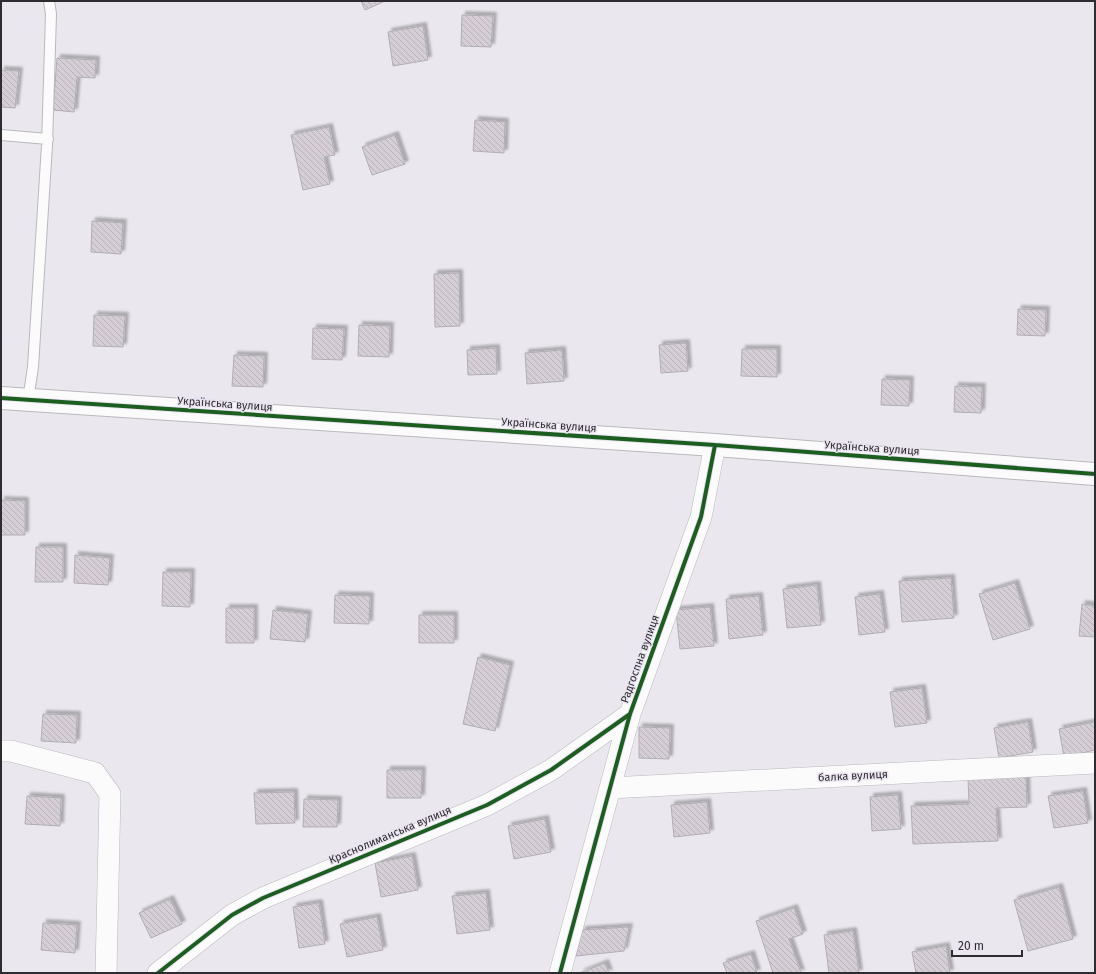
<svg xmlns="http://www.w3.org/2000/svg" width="1096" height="974" font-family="'Fira Sans',sans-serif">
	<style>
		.building { fill: url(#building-back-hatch); stroke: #b1aeb3; filter: url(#shadow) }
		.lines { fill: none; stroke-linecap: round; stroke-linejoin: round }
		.lane-casing { stroke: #bbb8be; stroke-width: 12 }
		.street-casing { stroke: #bbb8be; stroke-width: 22 }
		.secondary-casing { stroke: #bbb8be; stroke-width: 24 }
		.lane { stroke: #fcfbfc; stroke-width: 10 }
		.street { stroke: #fcfbfc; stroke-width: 21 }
		.secondary { stroke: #fcfbfc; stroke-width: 22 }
		.cycleway-casing { stroke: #eae4f1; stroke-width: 6 }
		.cycleway { stroke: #1b5e20; stroke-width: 4 }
		.labels { text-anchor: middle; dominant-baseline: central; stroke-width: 3; stroke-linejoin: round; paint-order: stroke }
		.street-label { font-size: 11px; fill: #2f2c31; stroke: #eae4f1 }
	</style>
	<defs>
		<pattern id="building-back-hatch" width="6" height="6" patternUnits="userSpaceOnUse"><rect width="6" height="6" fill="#d6ced6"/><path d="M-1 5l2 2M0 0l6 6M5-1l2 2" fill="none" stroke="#b8b1b8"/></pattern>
		<filter id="shadow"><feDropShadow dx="3.5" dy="-3.5" stdDeviation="1" flood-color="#0004"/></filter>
	</defs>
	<rect width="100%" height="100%" fill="#eae7ee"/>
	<path class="building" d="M361 1H385L365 10Z
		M462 15 493 16 491 47 461 46Z
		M423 26 428 60 393 66 388 32Z
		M57 58 96 60 95 78 77 77 74 112 53 110Z
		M1 70 19 71 15 108 1 107Z
		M475 120 505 122 504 153 473 151Z
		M329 127 335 155 324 157 330 184 303 190 291 135Z
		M395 135 405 164 372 175 362 147Z
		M92 221 123 223 121 254 91 252Z
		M459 273 460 326 435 327 434 274Z
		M1018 309 1046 310 1045 336 1017 335Z
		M94 315 125 316 123 347 93 346Z
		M359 325 390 326 389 357 358 356Z
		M313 328 344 329 342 360 312 359Z
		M686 343 688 371 661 373 659 345Z
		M496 348 497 374 468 375 467 350Z
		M742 349H777V377L741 376Z
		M562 350 564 381 527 384 525 353Z
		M234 355 264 356 263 387 232 386Z
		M882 379 910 380 909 406 881 405Z
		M955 386 982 387 981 413 954 412Z
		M1 500 25 501V535H1Z
		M36 547H63V582H35Z
		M75 555 110 558 108 585 74 583Z
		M163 572H191L190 607 162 606Z
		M951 578 954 618 902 622 899 581Z
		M1015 583 1030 629 993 640 979 594Z
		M817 585 821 625 787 628 783 589Z
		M880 594 885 632 859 635 855 597Z
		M335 595 370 596 369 624 334 623Z
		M759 596 763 635 729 639 726 599Z
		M1082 604 1095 606V637L1079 636Z
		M710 607 714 646 680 649 676 610Z
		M226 608H254V643H226Z
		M273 610 308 614 305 642 270 639Z
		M419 615H454V643H419Z
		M478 657 510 665 495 731 463 724Z
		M922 688 927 723 895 727 890 692Z
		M43 714 77 715 76 743 41 741Z
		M1028 722 1033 752 999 758 994 728Z
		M1095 722V750L1064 757 1059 729Z
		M639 727 670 728 669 759 639 758Z
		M387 770H422L421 798H387Z
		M1026 776 1027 807 996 808 998 841 913 844 911 806 969 804 968 778Z
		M1083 791 1088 823 1054 828 1048 796Z
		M294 792 295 823 256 824 254 793Z
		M898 795 901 829 872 831 870 797Z
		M27 796 61 798 60 826 25 824Z
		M304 799 338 800 337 827H303Z
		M707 802 710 833 674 837 671 805Z
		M545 819 551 852 514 859 508 826Z
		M412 856 418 890 381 897 375 863Z
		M1059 887 1073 939 1028 951 1014 900Z
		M486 893 490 930 457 934 452 896Z
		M170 899 182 924 151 938 139 913Z
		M319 903 325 944 299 948 293 907Z
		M794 908 803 934 789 939 801 973H773L756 921Z
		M377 917 383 950 347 957 340 924Z
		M43 923 77 925 75 953 41 950Z
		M629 927 624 951 576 956 582 930Z
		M853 931 859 973H829L824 935Z
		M946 946 950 973H916L912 952Z
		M751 954 757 973H727L723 963Z
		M605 963 609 973H580Z"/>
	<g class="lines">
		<g class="lane-casing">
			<path id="lane" d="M1 135 48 139
				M28 400 33 367 47 145 51 14 49 1"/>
		</g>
		<g class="street-casing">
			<path id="street" d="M1 751H11L95 773 110 794 106 973
				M610 788 1095 763
				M158 973 232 915 263 898 487 805 551 770 630 714
				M560 973 630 714 701 517 715 445"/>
		</g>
		<g class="secondary-casing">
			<path id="secondary" d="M1 398 715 445 1095 474"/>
		</g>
		<use href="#lane" class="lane"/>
		<use href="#street" class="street"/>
		<use href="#secondary" class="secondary"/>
		<g class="cycleway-casing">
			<path id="cycleway" d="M1 398 715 445 1095 474
				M158 973 232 915 263 898 487 805 551 770 630 714
				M560 973 630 714 701 517 715 445"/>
		</g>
		<use href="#cycleway" class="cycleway"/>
	</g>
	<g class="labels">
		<g class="street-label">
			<text transform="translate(225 404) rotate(4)">Українська вулиця</text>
			<text transform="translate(549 425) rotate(4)">Українська вулиця</text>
			<text transform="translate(872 448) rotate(4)">Українська вулиця</text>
			<text transform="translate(640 659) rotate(-70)">Радгоспна вулиця</text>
			<text transform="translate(853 776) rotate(-3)">балка вулиця</text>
			<text transform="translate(390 835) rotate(-23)">Краснолиманська вулиця</text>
		</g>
	</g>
	<rect width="1096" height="974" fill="none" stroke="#2f2c31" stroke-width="4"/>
	<path d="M952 950v6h70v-6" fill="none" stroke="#2f2c31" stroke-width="2"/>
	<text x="958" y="950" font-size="12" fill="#2f2c31" stroke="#eae4f1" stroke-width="3" paint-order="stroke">20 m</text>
</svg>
